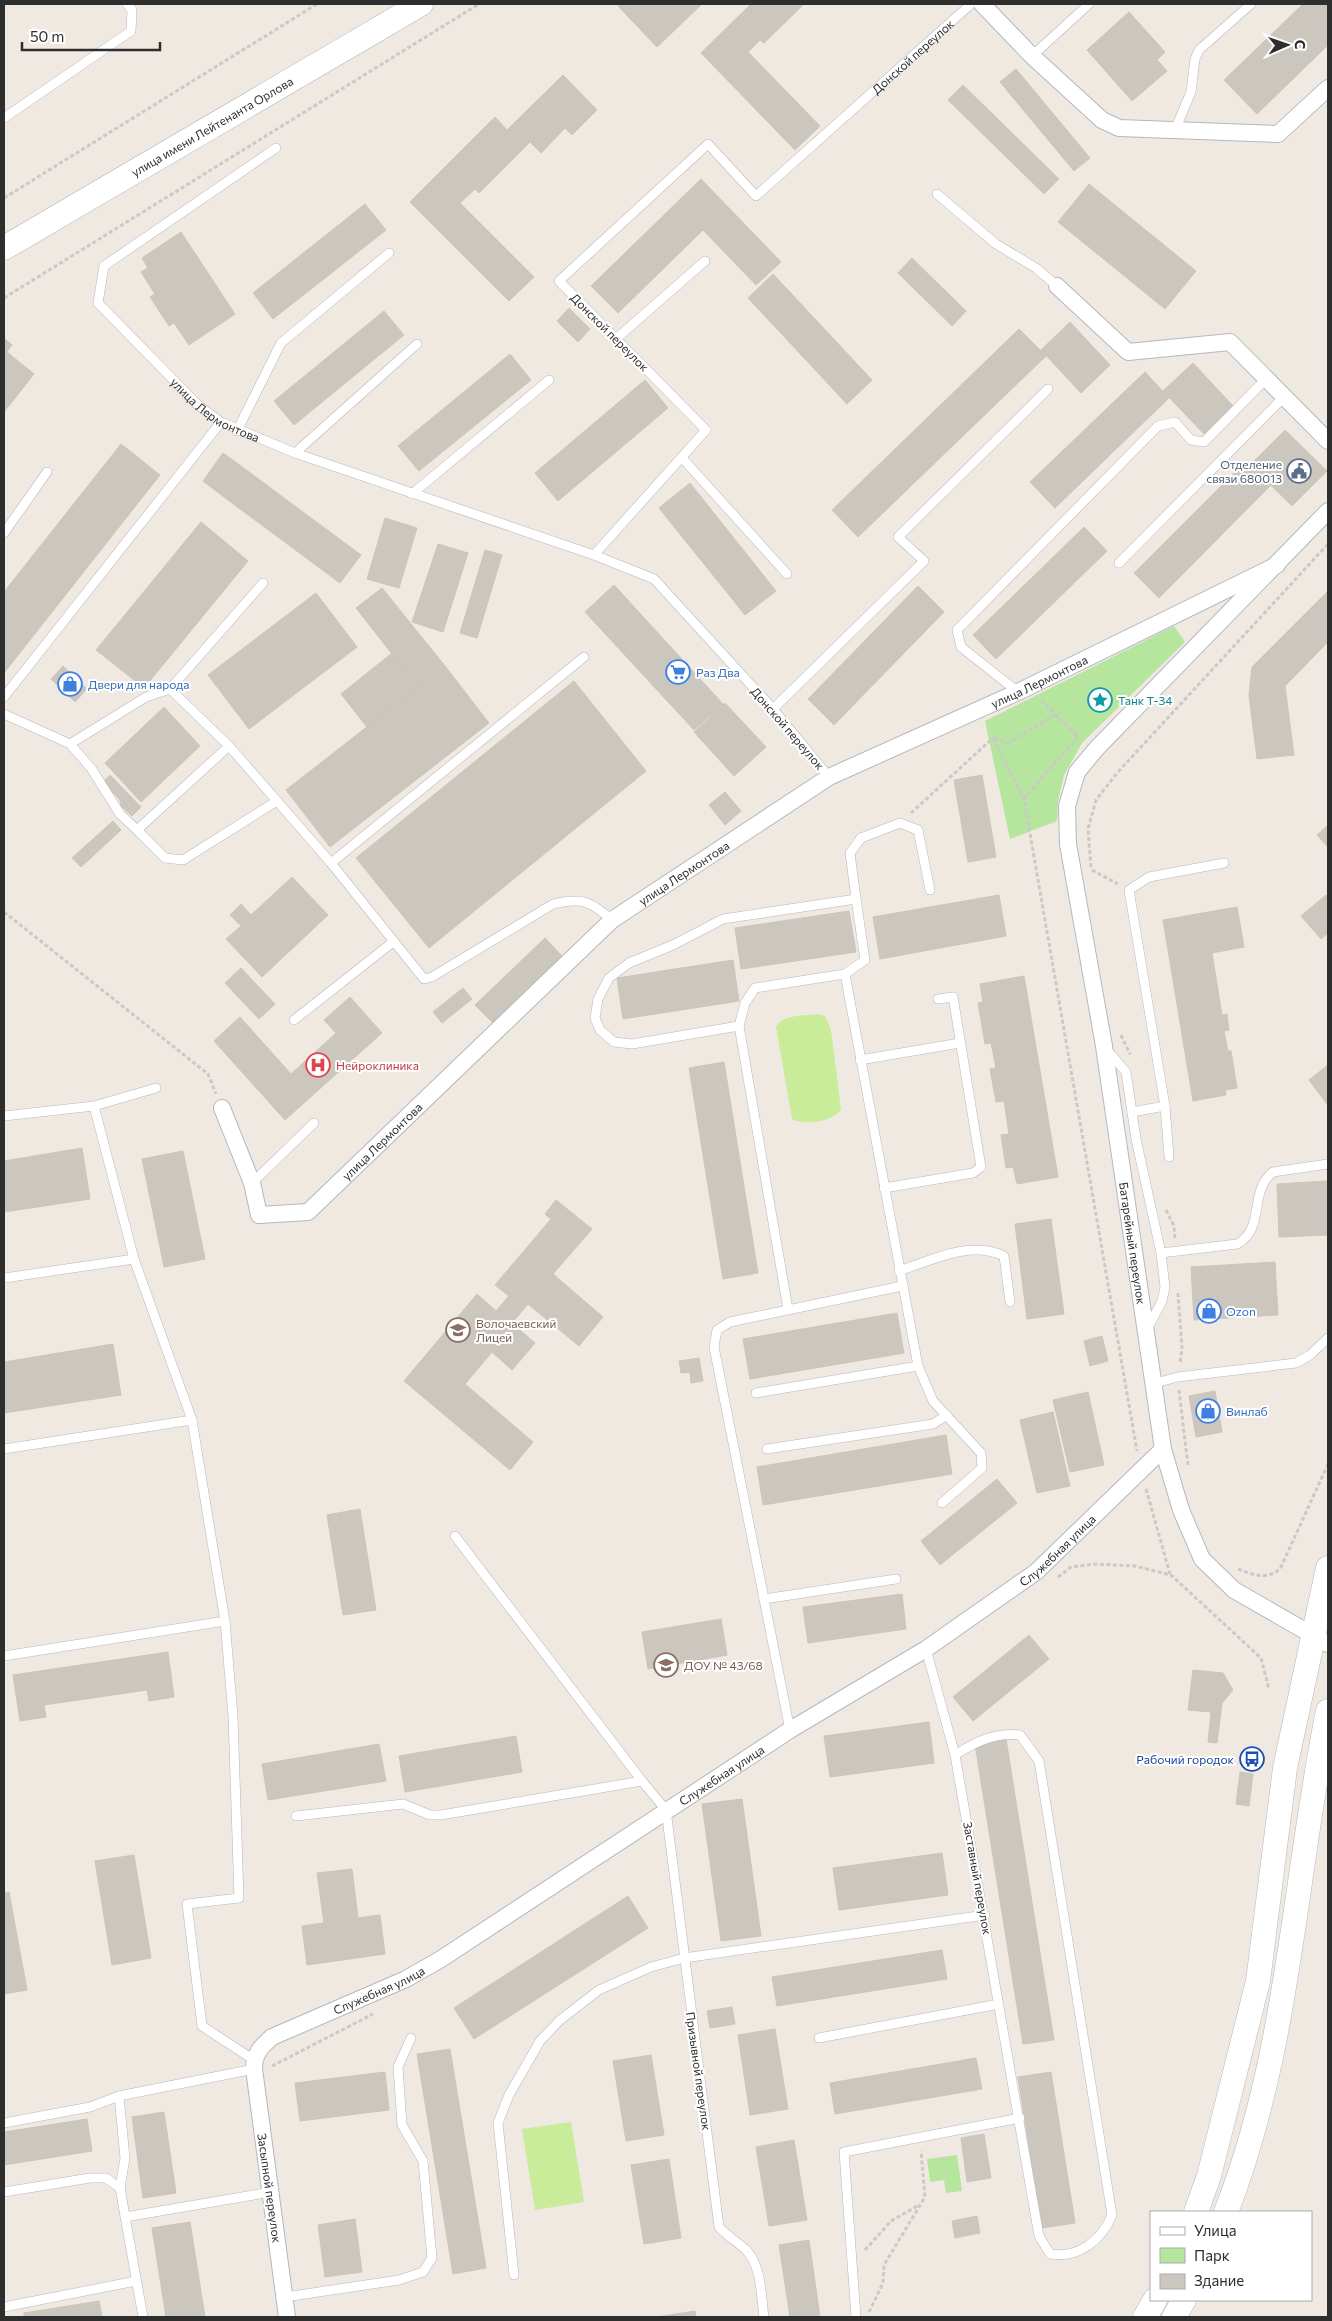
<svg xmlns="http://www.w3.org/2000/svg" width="1332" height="2321" font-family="Commissioner,sans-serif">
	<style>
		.green { fill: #b6e59e }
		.pitch { fill: #c9ec9a }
		.building { fill: #cbc7bf; stroke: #cbc5ba }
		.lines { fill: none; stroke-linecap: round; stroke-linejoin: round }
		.lane-casing { stroke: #b4b7c1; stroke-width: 10 }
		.street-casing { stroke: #b4b7c1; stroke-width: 18 }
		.secondary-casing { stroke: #b4b7c1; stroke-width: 25 }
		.path { stroke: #c9c9c9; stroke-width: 3; stroke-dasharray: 4 2.5; stroke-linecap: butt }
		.lane { stroke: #fff; stroke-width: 9 }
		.street { stroke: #fff; stroke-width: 16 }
		.secondary { stroke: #fff; stroke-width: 24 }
		.labels { text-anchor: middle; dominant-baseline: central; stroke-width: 4; stroke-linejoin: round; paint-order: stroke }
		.street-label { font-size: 12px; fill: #2e2e2e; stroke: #fff }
		.service-label { font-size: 12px; fill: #4e5e75; stroke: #fff; text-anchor: end }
		.shop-label { font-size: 12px; fill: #366cbe; stroke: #fff; text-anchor: start }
		.culture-label { font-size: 12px; fill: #0d838f; stroke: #fff; text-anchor: start }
		.health-label { font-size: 12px; fill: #be3a42; stroke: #fff; text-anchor: start }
		.education-label { font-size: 12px; fill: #785e54; stroke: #fff; text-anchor: start }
		.transit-label { font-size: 12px; fill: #164399; stroke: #fff; text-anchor: end }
	</style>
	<rect width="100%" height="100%" fill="#efe9e1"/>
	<path class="green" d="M1174 626 1185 642 1082 743 1064 775 1058 801 1057 821 1010 839 985 721Z
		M957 2155 962 2191 946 2193 944 2180 930 2182 927 2159Z"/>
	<path class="pitch" d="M817 1014 825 1016 831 1030 841 1109C834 1122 803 1126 792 1119L776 1027C783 1014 804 1016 817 1014Z
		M571 2122 584 2202 535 2210 522 2129Z"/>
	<path class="building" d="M620 4H702L657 47 618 6Z
		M751 4H804L764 43 760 40 748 52 820 126 795 150 701 53Z
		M1303 4H1328V45L1257 114 1224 80Z
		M1129 12 1165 52 1157 60 1167 71 1132 101 1087 50Z
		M1016 69 1090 158 1074 171 1000 82Z
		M563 75 597 110 572 135 565 128 541 153 530 142 479 193 475 189 460 203 534 277 509 301 410 202 495 117 507 130Z
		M963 85 1059 179 1044 194 948 100Z
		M701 179 781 262 756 285 703 230 618 313 591 286Z
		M1089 184 1196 271 1165 309 1058 222Z
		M365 204 386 230 273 319 253 293Z
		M181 232 235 314 189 345 174 323 169 326 150 297 155 294 141 272 148 268 142 258Z
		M912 258 966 311 952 326 898 273Z
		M773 274 872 380 847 404 748 298Z
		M569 308 590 329 578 342 557 321Z
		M384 311 404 335 294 425 274 401Z
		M1070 322 1110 365 1081 393 1041 350Z
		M1019 329 1046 356 858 537 832 510Z
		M4 338 12 345 7 352 34 374 4 412Z
		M510 354 531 380 419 471 398 446Z
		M1193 363 1233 406 1204 434 1163 391Z
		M1145 372 1169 398 1055 508 1030 482Z
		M645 380 668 408 558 501 535 473Z
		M1285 430 1327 471 1292 506 1250 465Z
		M121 444 160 475 4 673V592Z
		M223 453 249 472 228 500 203 481Z
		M1246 461 1271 485 1159 598 1134 573Z
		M249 472 361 555 340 583 228 500Z
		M690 483 776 591 745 615 659 508Z
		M385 518 417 528 399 588 367 579Z
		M201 522 248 561 144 688 96 650Z
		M1084 527 1107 551 996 659 973 635Z
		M438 544 468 553 443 632 412 622Z
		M485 550 502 555 477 638 460 633Z
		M614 585 723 704 694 730 585 612Z
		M918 586 944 612 834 725 808 699Z
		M382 588 445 666 418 687 356 608Z
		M1328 591V642L1285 686 1294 755 1257 759 1249 695 1252 667Z
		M316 593 357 647 249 729 208 675Z
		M392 653 418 687 367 727 341 694Z
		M63 666 87 689 75 702 51 679Z
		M445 666 489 723 330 847 286 790Z
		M574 681 646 771 429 948 356 858Z
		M725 703 766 747 734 776 694 732Z
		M164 707 200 746 141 802 105 763Z
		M110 775 141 807 132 816 121 806 120 800 103 782Z
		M982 775 996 857 968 862 954 780Z
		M725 792 741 811 725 825 709 805Z
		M113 821 121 830 81 867 72 858Z
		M1328 825V847L1317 835Z
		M292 877 328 915 262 977 226 939 241 926 230 915 241 904 251 915Z
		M999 895 1006 936 880 959 873 917Z
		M1326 895 1328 898V933L1321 939 1301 916Z
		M1237 907 1244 947 1212 953 1222 1015 1227 1014 1229 1030 1224 1031 1228 1051H1231L1237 1088 1225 1090 1226 1095 1193 1101 1163 920Z
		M849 911 856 952 741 969 735 928Z
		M545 938 562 956 493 1023 475 1005Z
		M733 960 739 1001 623 1019 617 978Z
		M241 968 275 1004 259 1019 225 983Z
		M1024 976 1058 1177 1017 1184 1013 1167 1006 1168 1001 1135 1009 1134 1004 1101 996 1102 990 1069 996 1068 991 1043 985 1044 978 1003 983 1002 980 984Z
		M463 988 472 999 442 1023 433 1012Z
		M350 997 382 1033 285 1120 214 1041 240 1017 291 1074 336 1033 324 1020Z
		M724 1062 758 1273 723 1279 689 1068Z
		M1328 1065V1103L1327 1104 1309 1080Z
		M82 1148 90 1199 4 1212V1161Z
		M183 1151 205 1259 164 1267 142 1159Z
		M1328 1181V1235L1279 1237 1277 1184Z
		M556 1200 592 1229 553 1274 603 1317 579 1346 528 1304 512 1323 535 1343 512 1370 492 1352 465 1384 533 1442 510 1470 404 1381 477 1294 496 1311 509 1296 495 1285 551 1219 545 1214Z
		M1051 1219 1064 1314 1027 1319 1015 1224Z
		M1275 1262 1278 1315 1194 1320 1191 1267Z
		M897 1313 904 1353 750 1379 743 1339Z
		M1102 1336 1108 1361 1090 1366 1084 1341Z
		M113 1344 121 1395 4 1413V1362Z
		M699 1358 703 1381 691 1383 690 1372 681 1373 679 1361Z
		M1215 1391 1222 1432 1196 1437 1189 1396Z
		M1088 1392 1104 1465 1070 1472 1053 1400Z
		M1053 1412 1070 1486 1037 1493 1020 1420Z
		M946 1435 952 1474 763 1505 757 1467Z
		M997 1479 1017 1503 940 1565 921 1541Z
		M360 1509 376 1610 343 1615 327 1515Z
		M902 1594 906 1629 808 1643 803 1607Z
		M721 1619 727 1655 648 1669 642 1632Z
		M1029 1635 1049 1659 973 1721 953 1697Z
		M168 1652 174 1697 149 1701 147 1690 44 1705 46 1717 20 1721 13 1675Z
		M1193 1670 1223 1673 1233 1690 1222 1703 1217 1743 1208 1742 1211 1712 1188 1710Z
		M929 1722 934 1763 830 1777 824 1736Z
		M516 1736 522 1772 405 1792 399 1756Z
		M1006 1739 1054 2040 1023 2044 975 1744Z
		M379 1744 386 1781 268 1800 262 1764Z
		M1240 1772 1253 1774 1249 1806 1236 1804Z
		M742 1799 761 1936 721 1941 702 1804Z
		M942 1853 948 1895 839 1910 833 1868Z
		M134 1855 151 1958 112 1965 95 1861Z
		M352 1869 358 1918 380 1915 385 1954 307 1965 302 1926 324 1923 317 1873Z
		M9 1892 27 1990 4 1994V1893Z
		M628 1896 648 1928 474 2039 454 2008Z
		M942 1950 947 1979 777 2006 772 1977Z
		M732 2007 735 2024 710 2028 707 2011Z
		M775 2029 788 2109 750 2115 738 2035Z
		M450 2049 486 2268 453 2274 417 2054Z
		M651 2055 664 2135 626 2141 613 2061Z
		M976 2058 982 2089 835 2114 830 2083Z
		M385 2072 389 2110 300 2121 295 2083Z
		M1051 2072 1075 2223 1042 2228 1018 2077Z
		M164 2112 176 2193 143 2198 132 2117Z
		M87 2119 92 2151 4 2165V2132Z
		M984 2134 991 2178 967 2182 961 2138Z
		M794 2140 807 2220 769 2226 756 2147Z
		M669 2159 681 2238 644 2244 631 2165Z
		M977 2216 980 2233 955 2238 952 2221Z
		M355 2219 362 2272 325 2277 318 2225Z
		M190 2222 205 2317H166L152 2228Z
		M809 2240 820 2317H790L779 2245Z
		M99 2301 102 2317H24V2313Z
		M695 2311 696 2317H657Z"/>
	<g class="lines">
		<g class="lane-casing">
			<g id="lane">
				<path d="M1032 56 1089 4"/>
				<path d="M4 118 131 31 132 10 127 4"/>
				<path d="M1175 130 1191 92 1195 59 1199 50 1251 4"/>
				<path id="s1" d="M276 148 104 266 98 303 198 405 221 422 295 453 594 555"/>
				<path d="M937 194 996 244 1036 268 1057 286"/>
				<path d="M617 338 705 261"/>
				<path d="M237 431 281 343 389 253"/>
				<path d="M295 453 417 344"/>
				<path d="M683 459 787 574"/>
				<path d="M412 494 549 380"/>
				<path d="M4 533 47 472"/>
				<path d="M1119 563 1284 397"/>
				<path d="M170 689 229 746 331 863 424 979 432 977 553 904C582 897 590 901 612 920"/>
				<path d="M1018 692 961 647 957 630 1158 426 1175 422 1191 440 1204 442 1266 379"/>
				<path d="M4 697 221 422"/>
				<path d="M773 709 924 561 898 537 1048 389"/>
				<path d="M4 714 70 744 91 768 120 814 137 830 229 746"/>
				<path d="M70 744 146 697 170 689 263 583"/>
				<path id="s2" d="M829 777 773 709 654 579 594 555 706 430 559 281 708 144 756 196 971 4"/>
				<path d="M137 830 165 858 183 860 277 801"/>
				<path d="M331 863 584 657"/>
				<path d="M856 899 850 853 861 838 900 823 918 830 930 890"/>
				<path d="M294 1020 393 942"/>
				<path d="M739 1026 632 1044 614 1042 600 1030 595 1018 598 999 609 978 629 963 673 945 723 919 856 899 865 960 845 974"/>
				<path d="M1107 1050 1126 1072 1136 1139 1161 1253 1165 1287 1162 1301 1147 1329"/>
				<path d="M860 1060 960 1043"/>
				<path d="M156 1088 94 1106 134 1259 192 1420 225 1621 233 1716 239 1898 187 1904 202 2026 254 2060"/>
				<path d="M1165 1106 1129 890 1149 877 1224 863"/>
				<path d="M1132 1112 1165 1106 1169 1157"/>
				<path d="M4 1116 94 1106"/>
				<path d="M252 1183 314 1123"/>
				<path d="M884 1188 973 1173 981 1167 953 997 938 999"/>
				<path d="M1161 1253 1237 1244C1266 1229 1248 1191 1273 1172L1328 1164"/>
				<path d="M899 1271C932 1260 970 1240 1004 1256L1010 1302"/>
				<path d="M4 1278 134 1259"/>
				<path d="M788 1309 739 1026 745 1003 755 988 845 974 918 1366 933 1401 981 1453 982 1468 942 1503"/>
				<path d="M1155 1383 1178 1377 1296 1363 1310 1355 1328 1338"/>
				<path d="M756 1393 918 1366"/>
				<path d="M4 1449 192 1420"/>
				<path d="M767 1449 933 1424 947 1415"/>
				<path d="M455 1536 642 1781 666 1810 719 2227C728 2237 738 2242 746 2250 762 2266 761 2297 764 2317"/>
				<path d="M764 1599 896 1579"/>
				<path d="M926 1649 955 1755 1039 2236 1050 2254C1078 2259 1102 2240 1112 2215L1039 1761 1020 1735C995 1732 975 1742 955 1755"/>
				<path d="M4 1656 225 1621"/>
				<path d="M790 1730 714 1347 717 1330 730 1322 902 1286"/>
				<path d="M296 1816 403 1804 430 1815H441L642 1781"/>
				<path d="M819 2038 999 2004"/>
				<path d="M119 2096 254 2069"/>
				<path d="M4 2123 90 2107 119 2096 125 2158 120 2188"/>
				<path d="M4 2192 90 2178H106L120 2188 143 2317"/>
				<path d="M125 2217 271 2192"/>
				<path d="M514 2275 498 2123 509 2095 540 2041 560 2020 599 1990 651 1967 684 1958 985 1915"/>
				<path d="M285 2297 399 2280 423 2272 432 2258 423 2161 402 2125 398 2067 411 2038"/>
				<path d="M4 2307 136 2281"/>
				<path d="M856 2317 844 2152 1020 2118"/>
			</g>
		</g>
		<g class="street-casing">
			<g id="street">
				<path d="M982 4 1032 56 1102 120 1119 128 1278 134 1328 88"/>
				<path d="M1057 286 1128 352 1230 342 1328 441"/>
				<path id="s3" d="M1328 511 1097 748 1077 772 1067 806 1068 844 1104 1046 1163 1449 1181 1510 1202 1559 1234 1590 1328 1644"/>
				<path id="s4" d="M222 1108 252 1183 259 1215 308 1212 612 920 829 777 1018 692 1277 565"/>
				<path id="s5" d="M287 2317 254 2069C254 2053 261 2047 272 2037L406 1979 441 1959 790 1730 926 1649 1036 1572 1163 1449"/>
			</g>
		</g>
		<g class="secondary-casing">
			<g id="secondary">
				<path id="s6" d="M4 248 421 4"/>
				<path d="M1196 2212 1209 2176 1258 1981 1285 1768 1328 1568"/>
				<path d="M1226 2212C1289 2052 1294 1878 1328 1711"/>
				<path d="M1145 2317 1155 2300"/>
				<path d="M1174 2317 1184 2300"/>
			</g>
		</g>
		<path class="path" d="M4 198 317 4
			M4 298 479 4
			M993 738 1024 799 1137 1451
			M994 738 1008 743 1055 715
			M1024 799 1078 737 1041 700
			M911 813 993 738
			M1091 867 1088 829 1096 800 1117 773 1328 544
			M1092 870 1118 884
			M4 912 208 1074 216 1094
			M1121 1035 1130 1054
			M1166 1210 1174 1226 1175 1240
			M1178 1293 1182 1348 1180 1364
			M1179 1390 1188 1466
			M1146 1489 1170 1574
			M1238 1569C1253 1575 1270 1581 1281 1567L1328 1464
			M1058 1577 1071 1567 1094 1564 1135 1566 1171 1575 1261 1658 1269 1689
			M272 2066 373 2014
			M865 2250 891 2221 919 2205
			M869 2312 883 2283 884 2265 925 2197 921 2151"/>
		<use href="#lane" class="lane"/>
		<use href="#street" class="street"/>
		<use href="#secondary" class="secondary"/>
	</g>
	<defs>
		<g id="civic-ring" transform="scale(1.25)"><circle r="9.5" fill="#fff" stroke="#5c6f8a" stroke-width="1.5"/><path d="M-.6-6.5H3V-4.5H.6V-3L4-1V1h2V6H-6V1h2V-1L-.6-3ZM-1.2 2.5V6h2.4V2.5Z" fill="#5c6f8a"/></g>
		<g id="supermarket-ring" transform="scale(1.25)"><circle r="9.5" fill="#fff" stroke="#3f7fe0" stroke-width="1.5"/><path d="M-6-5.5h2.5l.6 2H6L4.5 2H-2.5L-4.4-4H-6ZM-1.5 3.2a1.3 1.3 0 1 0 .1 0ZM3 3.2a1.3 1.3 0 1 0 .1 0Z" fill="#3f7fe0"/></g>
		<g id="shop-ring" transform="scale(1.25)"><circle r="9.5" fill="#fff" stroke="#3f7fe0" stroke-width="1.5"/><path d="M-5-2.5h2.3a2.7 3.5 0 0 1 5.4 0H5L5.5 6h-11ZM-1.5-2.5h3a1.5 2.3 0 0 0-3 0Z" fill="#3f7fe0"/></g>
		<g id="sight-ring" transform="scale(1.25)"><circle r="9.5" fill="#fff" stroke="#0f9aa8" stroke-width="1.5"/><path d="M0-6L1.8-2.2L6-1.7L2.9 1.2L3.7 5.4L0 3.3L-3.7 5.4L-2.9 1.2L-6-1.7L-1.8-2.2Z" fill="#0f9aa8"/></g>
		<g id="hospital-ring" transform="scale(1.25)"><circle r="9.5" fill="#fff" stroke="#e0444e" stroke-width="1.5"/><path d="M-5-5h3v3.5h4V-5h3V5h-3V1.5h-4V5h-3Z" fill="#e0444e"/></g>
		<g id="school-ring" transform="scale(1.25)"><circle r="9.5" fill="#fff" stroke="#8d6e63" stroke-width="1.5"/><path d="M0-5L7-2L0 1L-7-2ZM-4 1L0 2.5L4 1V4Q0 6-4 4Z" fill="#8d6e63"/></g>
		<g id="bus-ring" transform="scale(1.25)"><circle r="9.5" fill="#fff" stroke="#1a4fb4" stroke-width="1.5"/><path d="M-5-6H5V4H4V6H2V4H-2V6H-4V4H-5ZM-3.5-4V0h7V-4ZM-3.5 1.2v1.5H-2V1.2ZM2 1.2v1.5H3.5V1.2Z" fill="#1a4fb4"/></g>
	</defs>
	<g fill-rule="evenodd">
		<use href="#civic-ring" x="1299" y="471"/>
		<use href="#supermarket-ring" x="678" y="672"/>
		<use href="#shop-ring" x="70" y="684"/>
		<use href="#sight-ring" x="1100" y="700"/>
		<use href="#hospital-ring" x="318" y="1065"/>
		<use href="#shop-ring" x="1209" y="1311"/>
		<use href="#school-ring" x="458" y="1330"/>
		<use href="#shop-ring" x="1208" y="1411"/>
		<use href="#school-ring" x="666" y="1665"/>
		<use href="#bus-ring" x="1252" y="1759"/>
	</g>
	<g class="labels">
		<g class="street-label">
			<text stroke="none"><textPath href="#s2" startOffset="1189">Донской переулок</textPath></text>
			<text stroke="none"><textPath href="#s6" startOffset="241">улица имени Лейтенанта Орлова</textPath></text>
			<text transform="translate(610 332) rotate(45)">Донской переулок</text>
			<text stroke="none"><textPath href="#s1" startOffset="406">улица Лермонтова</textPath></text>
			<text stroke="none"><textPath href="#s4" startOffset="1075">улица Лермонтова</textPath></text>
			<text transform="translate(788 728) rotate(49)">Донской переулок</text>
			<text stroke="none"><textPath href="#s4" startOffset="670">улица Лермонтова</textPath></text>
			<text stroke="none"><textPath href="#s4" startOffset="265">улица Лермонтова</textPath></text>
			<text stroke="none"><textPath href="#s3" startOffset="840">Батарейный переулок</textPath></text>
			<text stroke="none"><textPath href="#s5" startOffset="1215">Служебная улица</textPath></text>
			<text stroke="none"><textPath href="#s5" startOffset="810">Служебная улица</textPath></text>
			<text transform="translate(978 1878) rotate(80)">Заставный переулок</text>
			<text stroke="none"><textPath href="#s5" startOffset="405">Служебная улица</textPath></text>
			<text transform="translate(699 2071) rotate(82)">Призывной переулок</text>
			<text transform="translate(270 2188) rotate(82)">Засыпной переулок</text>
		</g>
		<g class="service-label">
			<text x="1282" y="464">Отделение<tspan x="1282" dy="14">связи 680013</tspan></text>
		</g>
		<g class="shop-label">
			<text x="696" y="672">Раз Два</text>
			<text x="88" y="684">Двери для народа</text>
			<text x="1226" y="1311">Ozon</text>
			<text x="1226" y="1411">Винлаб</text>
		</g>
		<g class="culture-label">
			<text x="1118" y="700">Танк Т-34</text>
		</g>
		<g class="health-label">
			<text x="336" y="1065">Нейроклиника</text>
		</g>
		<g class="education-label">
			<text x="476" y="1323">Волочаевский<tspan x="476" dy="14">Лицей</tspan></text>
			<text x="684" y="1665">ДОУ № 43/68</text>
		</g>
		<g class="transit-label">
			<text x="1234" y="1759">Рабочий городок</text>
		</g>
	</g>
	<rect width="1332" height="2321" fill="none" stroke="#2e2e2e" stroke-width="10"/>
	<rect x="1150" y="2211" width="162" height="90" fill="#ffffff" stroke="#ababab"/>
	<rect x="1160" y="2227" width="25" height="8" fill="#ffffff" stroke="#ababab"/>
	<text x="1194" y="2236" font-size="15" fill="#2e2e2e">Улица</text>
	<rect x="1160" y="2248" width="25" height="15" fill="#b6e59e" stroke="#ababab"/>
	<text x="1194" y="2261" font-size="15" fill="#2e2e2e">Парк</text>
	<rect x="1160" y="2274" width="25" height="15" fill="#cbc7bf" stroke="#ababab"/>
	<text x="1194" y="2286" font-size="15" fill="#2e2e2e">Здание</text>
	<g transform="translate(1287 45) rotate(88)" stroke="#ffffff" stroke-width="4" paint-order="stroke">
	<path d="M0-4L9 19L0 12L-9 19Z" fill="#2e2e2e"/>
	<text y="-8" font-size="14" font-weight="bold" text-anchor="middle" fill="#2e2e2e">С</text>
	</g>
	<path d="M22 42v8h138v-8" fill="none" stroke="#2e2e2e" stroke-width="2.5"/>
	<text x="30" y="42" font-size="15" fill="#2e2e2e" stroke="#ffffff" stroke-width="4" paint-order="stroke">50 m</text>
</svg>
